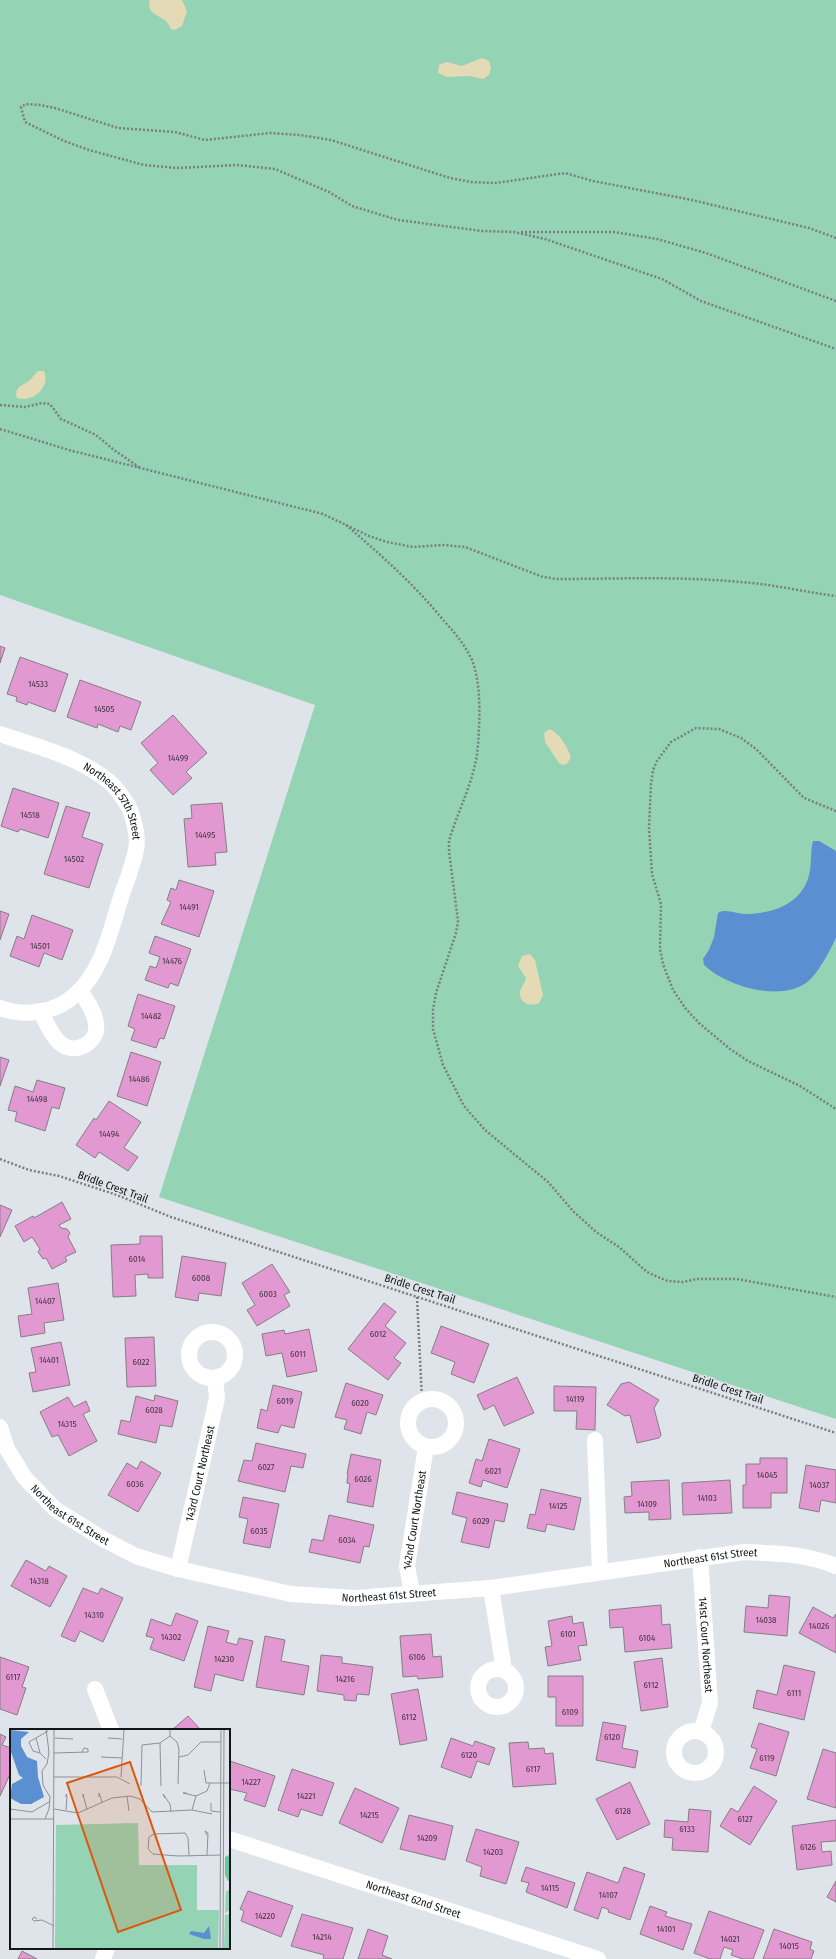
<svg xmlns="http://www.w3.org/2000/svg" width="836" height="1959" font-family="'Fira Sans Condensed',sans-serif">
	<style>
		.green { fill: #94d3b4 }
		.sand { fill: #e4dab5 }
		.water { fill: #5a90d1 }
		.building { fill: #e298d0; stroke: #857f83 }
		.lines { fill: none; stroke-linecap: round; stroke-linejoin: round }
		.path { stroke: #7a7e82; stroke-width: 2.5; stroke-dasharray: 2 2; stroke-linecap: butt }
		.street { stroke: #fff; stroke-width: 16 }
		.labels { text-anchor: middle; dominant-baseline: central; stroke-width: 3; stroke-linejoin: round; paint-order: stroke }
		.number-label { font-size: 9px; fill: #473645 }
		.street-label { font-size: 11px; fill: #131517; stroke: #dfe4ea }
		.inset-road { fill: none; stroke: #8d9196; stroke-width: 1 }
		.view { fill: #dd560d; fill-opacity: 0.15; stroke: #dd560d; stroke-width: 2 }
		.inset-edge { fill: none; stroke: #131517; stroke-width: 2 }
	</style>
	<rect width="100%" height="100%" fill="#dfe4ea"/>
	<path class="green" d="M0 0H836V1419L159 1197 315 705 0 595Z"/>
	<path class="sand" d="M150 0H182L187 11 182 26 175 30 171 29C169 25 167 21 163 19 156 14 146 12 150 0Z
		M482 58 489 61 491 67 489 75 483 79 469 76 447 77 438 73 439 65 447 62 462 66Z
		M38 371H44C51 387 33 403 17 398 13 388 23 385 29 381 33 378 34 374 38 371Z
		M549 729C559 732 568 748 571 757L567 764 563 765 559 763 545 742 544 733Z
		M530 954 535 960 543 995 539 1003C531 1007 520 1004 520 993 520 988 525 983 526 978L518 966 522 956Z"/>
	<path class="water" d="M813 841H819L836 851C836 872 836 894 836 915 836 922 836 931 836 937 832 948 816 977 806 983 779 1002 726 986 704 965L703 959 709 950 714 937 718 913C725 908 737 914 745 914 772 914 802 904 809 875 812 864 810 852 813 841Z"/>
	<path class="building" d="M0 646 5 648 0 663Z
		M20 657 68 674 55 712 28 702 27 705 16 701 17 697 7 694Z
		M80 680 141 702 131 730 120 726 118 732 98 724 97 728 67 717Z
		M173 715 207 753 186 772 192 778 173 795 150 770 158 763 141 743Z
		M13 788 59 803 48 838 20 829 18 832 1 826Z
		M222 803 227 852 215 853 216 865 188 867 184 819 192 818 191 805Z
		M66 806 90 813 82 837 103 844 89 888 44 874Z
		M179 880 214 891 199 937 161 924 171 902 167 900 171 888 176 890Z
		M0 911 9 914 0 940Z
		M32 915 73 930 62 960 44 953 39 967 10 956 17 936 24 939Z
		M155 936 191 949 178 986 170 983 168 988 145 980 150 966 156 968 160 957 149 953Z
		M138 994 175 1006 164 1039 160 1038 156 1048 131 1040 135 1029 128 1026Z
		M131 1052 161 1062 147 1106 117 1096Z
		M0 1057 9 1060 0 1086Z
		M37 1080 65 1088 59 1109 52 1107 45 1131 15 1121 17 1112 8 1110 15 1086 33 1092Z
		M109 1101 141 1122 124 1148 138 1157 128 1171 99 1152 95 1158 76 1145 94 1118 96 1120Z
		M62 1202 71 1219 59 1225 61 1228 67 1229 70 1233 68 1237 76 1252 65 1257 67 1261 52 1269 46 1258 43 1259 38 1252 40 1249 32 1237 24 1242 15 1226 33 1216 34 1218Z
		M0 1205 12 1210 0 1237Z
		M140 1236H162L163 1278H148V1274L135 1275 136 1296 113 1297 111 1245 140 1244Z
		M182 1256 226 1263 221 1296 199 1293 198 1301 175 1297Z
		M272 1264 290 1292 284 1295 290 1306 257 1326 247 1310 255 1305 242 1283Z
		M58 1283 64 1320 44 1323 45 1333 21 1337 18 1316 32 1314 28 1288Z
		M384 1303 396 1312 385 1326 406 1343 394 1358 401 1363 388 1380 348 1349Z
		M441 1326 489 1344 474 1383 451 1374 455 1362 431 1353Z
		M309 1329 317 1371 287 1377 282 1353 266 1356 262 1334 284 1330 285 1334Z
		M154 1337 156 1386 127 1387 125 1338Z
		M61 1342 70 1385 33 1392 29 1373 36 1372 31 1348Z
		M517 1377 534 1413 504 1426 494 1405 484 1410 477 1395Z
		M629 1382 659 1400 654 1408 661 1435 659 1438 637 1443 630 1415 625 1416 607 1405 621 1384Z
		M346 1383 383 1395 376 1415 367 1412 361 1434 344 1429 347 1420 335 1417Z
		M273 1385 302 1392 294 1428 281 1425 278 1433 257 1428 261 1409 267 1411Z
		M554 1386 596 1387 595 1430 576 1429 577 1411H554Z
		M155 1395 178 1401 172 1427 160 1425 156 1443 118 1434 121 1420 130 1422 136 1396 154 1401Z
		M68 1397 74 1407 86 1401 90 1411 83 1414 97 1441 69 1456 58 1435 52 1437 40 1412Z
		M489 1439 520 1449 507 1488 483 1480 481 1487 469 1483 476 1459 482 1461Z
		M256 1443 306 1454 303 1468 291 1466 285 1492 238 1481 244 1460 252 1461Z
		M351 1454 381 1460 373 1507 347 1502 350 1484 347 1483 348 1474H347Z
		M760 1458H787V1493H771V1508H743V1485H746V1464H760Z
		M141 1461 161 1473 138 1512 108 1495 127 1463 137 1469Z
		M806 1465 836 1470V1503L821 1500 819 1512 799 1508Z
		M669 1480 671 1519 649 1520V1512L625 1513 624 1497 632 1496 631 1482Z
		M730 1480 732 1513 683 1515 682 1483Z
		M541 1489 581 1498 574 1530 547 1524 545 1532 527 1528 530 1514 535 1515Z
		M457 1492 508 1504 504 1522 495 1520 489 1548 461 1542 467 1518 452 1514Z
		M243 1497 279 1504 270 1548 243 1543 248 1519 239 1517Z
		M329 1515 374 1525 369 1547 364 1546 360 1563 309 1552 312 1539 323 1541Z
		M26 1560 46 1571 49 1566 67 1576 50 1607 11 1586Z
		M83 1588 98 1594 101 1588 123 1598 103 1642 80 1631 75 1642 61 1636Z
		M769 1595 790 1597 787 1636 744 1632 746 1606 768 1608Z
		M661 1605 662 1625 670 1624 672 1648 625 1652 623 1627 610 1628 609 1610Z
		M813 1607 833 1618 836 1614V1653L799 1633Z
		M176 1613 198 1621 184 1661 150 1649 154 1638 146 1636 151 1619 171 1626Z
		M572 1616 573 1624 583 1622 587 1645 578 1646 581 1660 548 1666 545 1647 552 1646 548 1621Z
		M208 1626 229 1631 226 1642 237 1645 239 1638 253 1641 243 1681 215 1674 211 1691 194 1687Z
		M431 1634 433 1657 441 1656 443 1677 418 1679 417 1676 403 1677 400 1636Z
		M265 1636 285 1640 281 1661 309 1666 304 1695 256 1687Z
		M321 1655 342 1657V1663L373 1667 369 1695 357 1694 356 1701 344 1700V1695L317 1691Z
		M0 1657 29 1667 22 1687 26 1688 17 1715 0 1709Z
		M662 1658 668 1707 641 1711 634 1662Z
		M784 1665 815 1672 804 1720 753 1708 757 1690 777 1695Z
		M548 1676H583V1726H556V1697H548Z
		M418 1689 427 1740 400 1745 391 1694Z
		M188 1716 201 1730H172Z
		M603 1722 626 1726 622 1748 638 1751 635 1768 596 1760Z
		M759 1723 789 1732 776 1776 750 1768 757 1749 751 1747Z
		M0 1734 6 1737 2 1745 11 1748V1772L0 1796Z
		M451 1738 473 1746 475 1741 495 1748 489 1765 477 1761 471 1778 441 1767Z
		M528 1742 529 1749 544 1748 545 1754 553 1753 556 1784 513 1787 509 1743Z
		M823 1749 836 1753V1808L807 1799Z
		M230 1761 275 1776 265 1807 244 1800 247 1793 229 1789Z
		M292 1769 334 1783 322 1816 301 1809 298 1817 278 1810Z
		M630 1782 650 1824 617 1840 596 1799Z
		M754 1786 777 1801 750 1845 720 1826 731 1808 738 1812Z
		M355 1788 399 1808 382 1843 339 1823Z
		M689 1809 711 1811 708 1852 672 1850 673 1838 664 1837 665 1820 688 1822Z
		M409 1815 453 1826 445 1860 400 1849Z
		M836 1820V1841L821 1842 822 1852 831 1851 832 1865 797 1870 792 1826Z
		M476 1829 519 1842 506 1884 480 1876 482 1867 466 1861Z
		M526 1867 575 1883 567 1908 526 1892 529 1883 521 1881Z
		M624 1867 645 1874 630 1920 608 1912 609 1910 602 1907 598 1919 574 1910 587 1872 618 1883Z
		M836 1881V1902L827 1897Z
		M248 1891 293 1906 281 1937 241 1921 244 1911 240 1909Z
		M650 1906 667 1912 665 1916 692 1924 683 1950 640 1934Z
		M709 1911 764 1930 753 1959H743L731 1955 733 1950 724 1947 720 1959H710L694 1953Z
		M302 1914 353 1928 343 1959H323L324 1955 291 1946Z
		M368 1929 388 1936 382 1955 392 1959H358Z
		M774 1929 812 1942 810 1949 814 1951 811 1959H763Z
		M22 1951 37 1959H18Z"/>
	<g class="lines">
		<path class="path" d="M521 232H614L657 239 706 253 836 301
			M836 238 809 228 692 200 593 181 565 173 496 183 471 182 450 178 331 140 300 135 270 133 205 140 175 132 118 128 55 108 40 105 26 104 21 107 25 122 64 141 89 150 144 165 177 168 237 165 275 169 329 192 352 206 398 220 482 231 514 232 545 239 662 279 701 301 836 349
			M0 405 25 407 42 403 50 404 61 419 96 435 114 450 139 467
			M0 429 69 450 323 514 369 536 387 542 413 547 443 545 465 547 543 577 557 579C618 579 678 576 740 582 772 584 804 592 836 596
			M346 525C381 555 415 585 444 621 455 633 465 645 472 660 482 685 480 727 477 754 473 783 457 813 449 841V851L458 921 456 933 436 993 433 1009V1029L443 1065 464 1106 485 1130 548 1182 573 1211 596 1232 619 1247 647 1272 658 1277 668 1281 683 1282 697 1279H737L836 1297
			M836 811 804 798 756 749 741 738 719 729 696 728 671 742 657 761 653 770 651 784 649 828 652 874 661 904 660 949 663 964 673 990 686 1009 699 1023 730 1049 748 1061 800 1086 836 1109
			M0 1159 29 1170 59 1176 117 1195 171 1217 836 1433
			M417 1297 422 1400"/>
		<g class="street">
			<path id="s1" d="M0 734C35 746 73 755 103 777 111 782 120 793 125 801 133 811 139 838 136 850 133 865 127 880 122 894 111 927 104 969 76 994 56 1013 26 1017 0 1008"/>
			<path d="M40 1011C46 1021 51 1036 60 1043 74 1056 99 1043 96 1024 95 1012 86 1000 80 990"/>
			<circle cx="212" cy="1355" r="23"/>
			<circle cx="432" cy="1423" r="24"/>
			<path id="s2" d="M0 1427 7 1449 25 1478 55 1509 103 1539 136 1556 178 1569 291 1594 355 1598 491 1588 744 1552C776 1553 807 1554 836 1566"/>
			<path d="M595 1440 600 1572"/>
			<path id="s3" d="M700 1557 710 1703 701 1732"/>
			<path id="s4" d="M178 1569 217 1398 215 1378"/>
			<path d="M491 1588 503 1664 502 1669"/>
			<path id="s5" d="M412 1593 407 1566 426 1447"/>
			<circle cx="497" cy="1688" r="19"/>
			<path d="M95 1689 111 1730"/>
			<circle cx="695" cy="1752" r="21"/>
			<path id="s6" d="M229 1839 598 1959"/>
			<path d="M103 1959 107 1948"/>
		</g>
	</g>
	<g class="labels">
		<g class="number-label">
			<text x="38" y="684">14533</text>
			<text x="104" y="709">14505</text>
			<text x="178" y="758">14499</text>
			<text x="30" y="815">14518</text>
			<text x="205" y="835">14495</text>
			<text x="74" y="859">14502</text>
			<text x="189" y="907">14491</text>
			<text x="40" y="946">14501</text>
			<text x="172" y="961">14476</text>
			<text x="151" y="1016">14482</text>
			<text x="139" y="1079">14486</text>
			<text x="37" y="1099">14498</text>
			<text x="109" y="1134">14494</text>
			<text x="137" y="1259">6014</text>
			<text x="201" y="1278">6008</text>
			<text x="268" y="1294">6003</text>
			<text x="45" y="1301">14407</text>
			<text x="378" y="1334">6012</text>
			<text x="298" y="1354">6011</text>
			<text x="49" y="1360">14401</text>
			<text x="141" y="1362">6022</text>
			<text x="575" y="1399">14119</text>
			<text x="285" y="1401">6019</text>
			<text x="360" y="1403">6020</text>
			<text x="154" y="1410">6028</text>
			<text x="67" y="1424">14315</text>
			<text x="266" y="1467">6027</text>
			<text x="493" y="1471">6021</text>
			<text x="767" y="1475">14045</text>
			<text x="363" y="1479">6026</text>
			<text x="135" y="1484">6036</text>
			<text x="819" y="1485">14037</text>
			<text x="707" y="1498">14103</text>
			<text x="647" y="1504">14109</text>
			<text x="558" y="1506">14125</text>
			<text x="481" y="1521">6029</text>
			<text x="259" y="1531">6035</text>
			<text x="347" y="1540">6034</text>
			<text x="39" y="1581">14318</text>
			<text x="94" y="1615">14310</text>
			<text x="766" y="1620">14038</text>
			<text x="819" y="1626">14026</text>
			<text x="568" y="1634">6101</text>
			<text x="171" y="1637">14302</text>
			<text x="647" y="1638">6104</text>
			<text x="417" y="1657">6106</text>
			<text x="224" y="1659">14230</text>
			<text x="13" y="1677">6117</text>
			<text x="345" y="1679">14216</text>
			<text x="651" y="1685">6112</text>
			<text x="794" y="1693">6111</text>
			<text x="570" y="1712">6109</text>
			<text x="409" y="1717">6112</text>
			<text x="612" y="1737">6120</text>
			<text x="469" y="1755">6120</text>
			<text x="767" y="1758">6119</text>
			<text x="533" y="1769">6117</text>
			<text x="251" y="1782">14227</text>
			<text x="306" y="1796">14221</text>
			<text x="623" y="1811">6128</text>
			<text x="369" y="1815">14215</text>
			<text x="745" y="1819">6127</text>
			<text x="687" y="1829">6133</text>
			<text x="427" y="1838">14209</text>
			<text x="808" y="1847">6126</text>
			<text x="493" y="1852">14203</text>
			<text x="550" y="1888">14115</text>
			<text x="608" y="1895">14107</text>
			<text x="265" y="1916">14220</text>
			<text x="666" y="1929">14101</text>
			<text x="322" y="1937">14214</text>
			<text x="730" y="1939">14021</text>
			<text x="789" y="1946">14015</text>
		</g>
		<g class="street-label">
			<text stroke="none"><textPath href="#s1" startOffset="138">Northeast 57th Street</textPath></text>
			<text transform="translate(113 1187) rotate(20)">Bridle Crest Trail</text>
			<text transform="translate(420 1289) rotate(18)">Bridle Crest Trail</text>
			<text transform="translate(728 1389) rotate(18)">Bridle Crest Trail</text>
			<text stroke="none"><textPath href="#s4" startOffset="98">143rd Court Northeast</textPath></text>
			<text stroke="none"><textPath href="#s2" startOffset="116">Northeast 61st Street</textPath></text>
			<text stroke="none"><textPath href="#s5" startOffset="74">142nd Court Northeast</textPath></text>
			<text stroke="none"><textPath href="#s2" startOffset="776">Northeast 61st Street</textPath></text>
			<text stroke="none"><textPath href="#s2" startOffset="452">Northeast 61st Street</textPath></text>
			<text stroke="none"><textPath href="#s3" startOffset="88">141st Court Northeast</textPath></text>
			<text stroke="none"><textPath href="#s6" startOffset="194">Northeast 62nd Street</textPath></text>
		</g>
	</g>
	<g transform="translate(10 1729)">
		<rect width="220" height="220" fill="#dfe4ea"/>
		<path d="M128 94 129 136H187V181H209L208 220H45L46 96ZM220 161V181L215 184 216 162ZM220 185V220H214L215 186Z" fill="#94d3b4"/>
		<path d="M219 126 220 152H218L215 146V128Z" fill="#67c89c"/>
		<path d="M0 1 19 3 11 10V17L17 28 27 32 28 48 34 68 21 75H11L0 69 2 55 13 49 9 46 1 23ZM199 197 201 210H194L179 205 181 202 194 204Z" fill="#5a90d1"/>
		<path class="inset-road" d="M160 0V7L167 13 169 20 168 55M26 9 30 24 36 30M45 9 63 10M98 9 112 10M150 14 151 57M30 24 23 22 19 13 38 2M44 24 78 23V20L74 19 72 23M91 28 112 29M169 28 178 26 191 13H211M194 41 196 54H220M44 48H107L120 55M111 48 114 0M131 57 132 16 150 14 160 7M177 64H173L186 67M117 67 119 82M73 68V65L77 81M89 68V64L92 73M155 69 153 65 160 75 161 83M201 74V82L210 83M0 80 22 83 39 73M44 80 68 84 102 69 120 67 130 70 142 83 182 81 202 85M56 81 57 66 56 65V68M182 81 186 67 197 62 200 54M0 90H44M35 90 39 80 40 68 33 56 32 42 37 35 39 23 36 0M197 106 195 102 198 104 197 126M179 126 178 109 175 104 144 105 139 108 138 120 143 125 168 127 211 126M27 190 24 188 22 190 24 192 32 191 44 197M43 220 44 0M210 220 211 0M213 220 214 0"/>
		<path class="view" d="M120 33 171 181 108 203 57 54Z"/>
		<rect width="220" height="220" class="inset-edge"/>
	</g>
</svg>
